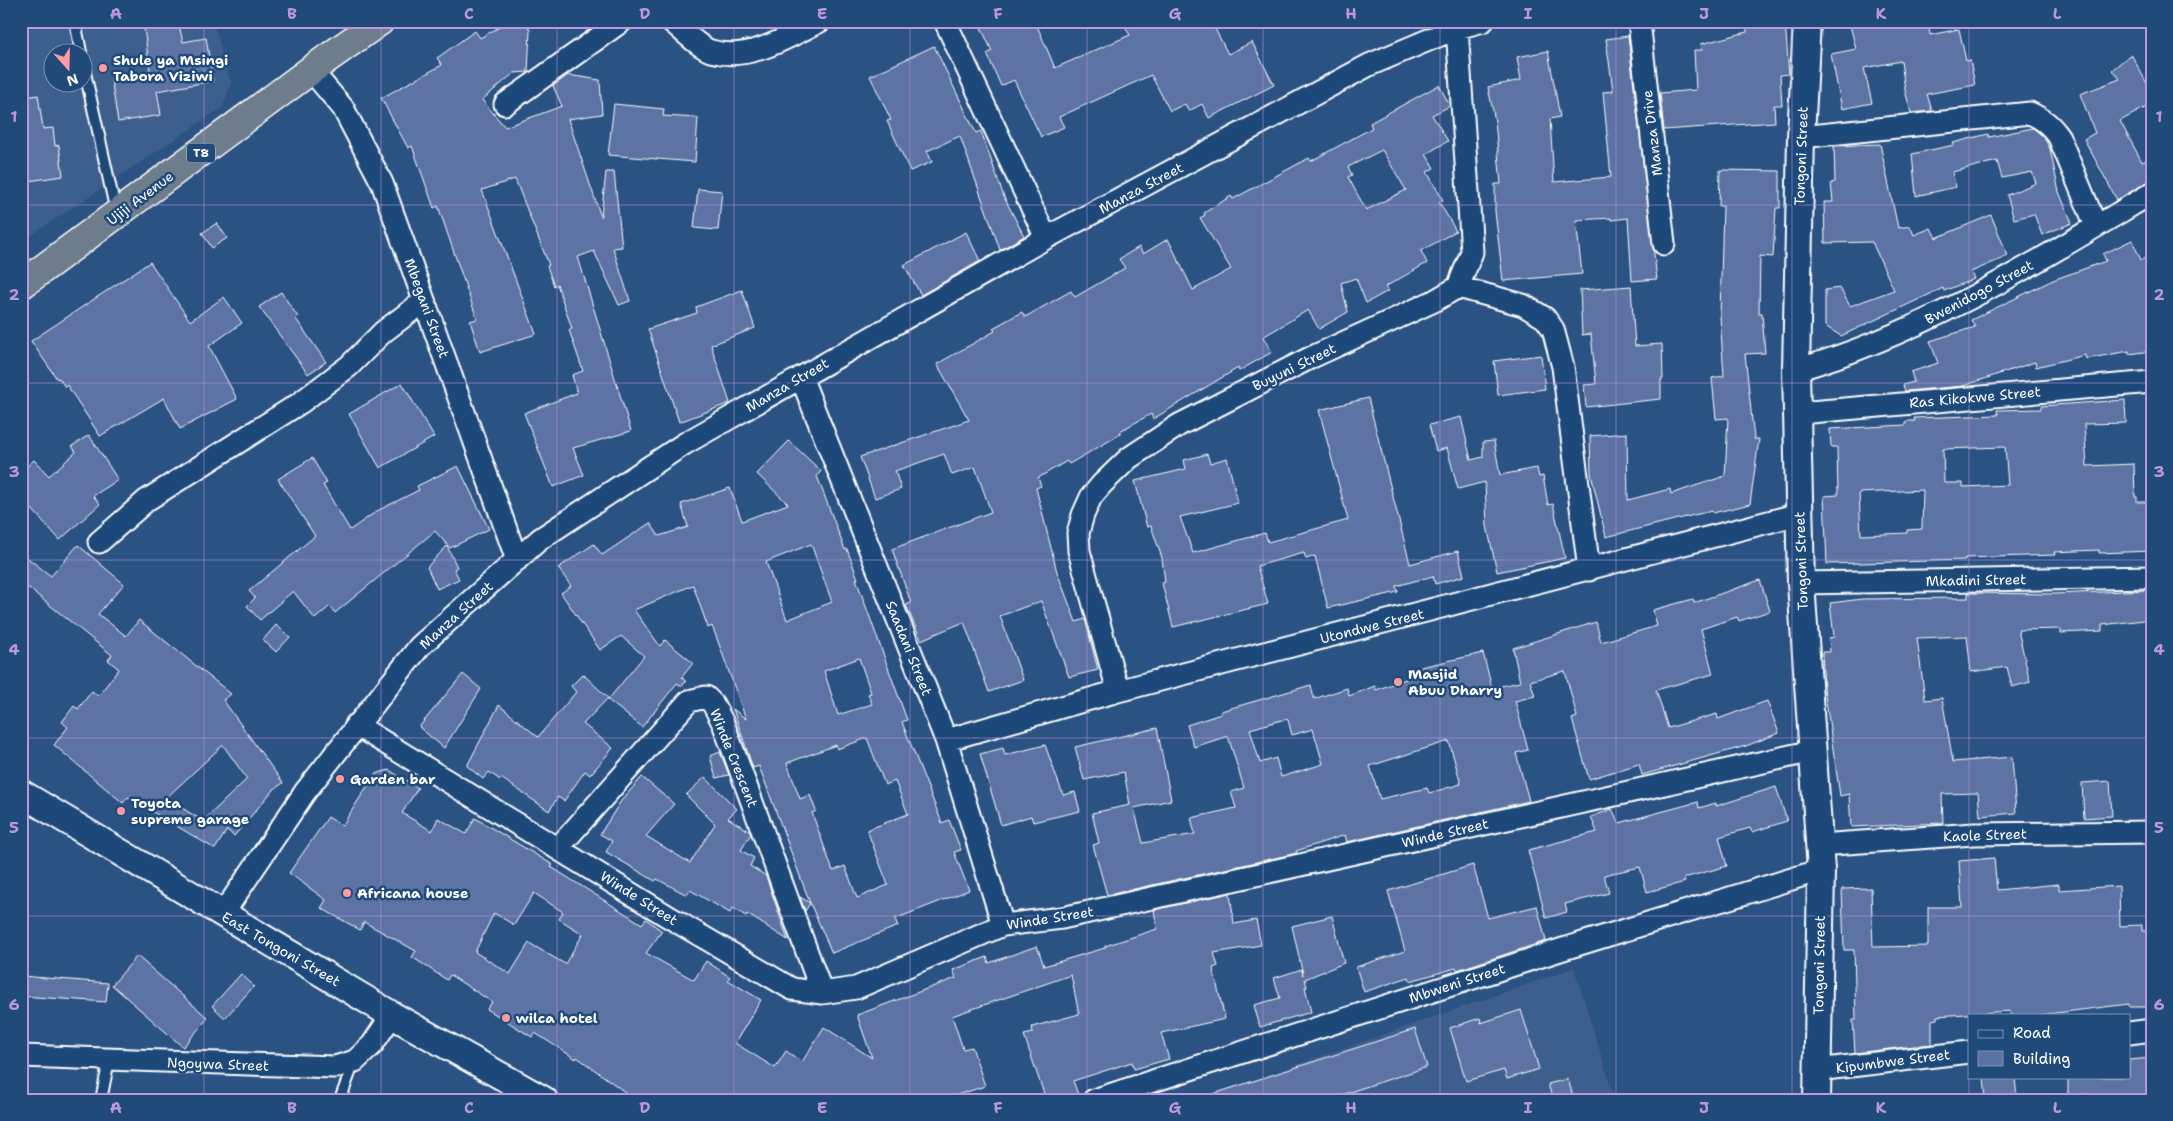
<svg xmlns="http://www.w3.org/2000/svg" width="2173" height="1121" font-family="'Shantell Sans',sans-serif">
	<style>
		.built { fill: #3d5f8e; fill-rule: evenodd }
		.building { fill: #5b73a3; stroke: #fff; fill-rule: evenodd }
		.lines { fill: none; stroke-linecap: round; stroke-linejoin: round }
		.service-casing { stroke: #fff; stroke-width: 14 }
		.minor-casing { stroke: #fff; stroke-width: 25 }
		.tertiary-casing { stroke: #fff; stroke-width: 30 }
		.trunk-casing { stroke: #fff; stroke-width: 31 }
		.service { stroke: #1f4a7a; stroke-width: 10 }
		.minor { stroke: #1f4a7a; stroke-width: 21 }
		.tertiary { stroke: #1f4a7a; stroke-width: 26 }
		.trunk { stroke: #6d7d8c; stroke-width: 28 }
		.grid { fill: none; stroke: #bd96df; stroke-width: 1; stroke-opacity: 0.55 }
		.poi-dot { fill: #ff9aa2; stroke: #1f4a7a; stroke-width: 2 }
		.labels { text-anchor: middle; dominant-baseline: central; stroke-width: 5; stroke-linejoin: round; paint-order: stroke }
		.shield { fill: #1f4a7a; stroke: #bcc9d7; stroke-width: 1 }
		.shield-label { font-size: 12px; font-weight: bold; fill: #fff }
		.poi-label { font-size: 14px; font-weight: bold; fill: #fff; stroke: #1f4a7a; text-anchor: start }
		.street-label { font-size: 14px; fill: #fff; stroke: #1f4a7a }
		.neatline { fill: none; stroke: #bd96df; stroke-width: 2 }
		.grid-label { font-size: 16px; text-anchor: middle; font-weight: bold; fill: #bd96df }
	</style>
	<rect width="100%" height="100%" fill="#2a5282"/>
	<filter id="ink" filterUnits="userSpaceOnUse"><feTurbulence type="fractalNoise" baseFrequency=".02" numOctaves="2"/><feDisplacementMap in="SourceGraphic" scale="10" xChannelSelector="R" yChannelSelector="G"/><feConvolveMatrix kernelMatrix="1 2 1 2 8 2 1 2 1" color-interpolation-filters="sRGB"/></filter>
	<g filter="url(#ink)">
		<path class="built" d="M21 21H213L231 83 223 107 21 242ZM52 52H82V82H52Z
			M1574 968 1615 1100H1196Z"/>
		<path class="building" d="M143 21H178L183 42 206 38 213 81 157 91 161 115 118 122 111 78 150 71Z
			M510 21H525L530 30 528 72 514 73 482 100 505 127 562 106 553 86 568 75 600 80 602 114 568 119 601 217 606 172H614L622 247 613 248 630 301 619 305 594 251 578 257 631 431 573 448 584 475 553 487 524 413 577 393 572 375 583 371 569 330 572 329 557 284 554 286 547 266 549 265 515 179 482 190 536 334 480 352 470 321 477 319 438 206 434 208 412 146 408 148 381 98 442 65 437 58 475 31 480 38Z
			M978 21H1035L1055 68 1130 35 1122 21H1211L1228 54 1252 42 1274 85 1209 118 1202 104 1189 111 1185 104 1170 111 1151 75 1059 117 1064 127 1041 137 1014 80 1001 86 987 54 992 51Z
			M1747 21H1785L1789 74 1780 75 1782 105H1774L1775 122 1664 130 1660 93 1696 90 1694 50H1702L1701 44 1747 32Z
			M1849 21H1928L1930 35 1959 29 1966 61 1970 60 1975 85 1927 94 1932 111 1911 113 1905 90 1901 61 1864 68 1872 103 1842 109 1831 54 1856 49Z
			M1628 36 1657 279 1632 281 1628 218 1611 220V218L1576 220 1582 274 1503 281 1495 211V184H1501L1495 121 1488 87 1521 80 1517 57 1548 51 1560 117 1550 119 1554 182 1611 177 1603 92 1613 91 1606 39Z
			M934 46 976 133 981 131 1004 197 1024 236 1000 250 960 136 927 151 932 162 910 171 887 121 891 120 870 76Z
			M2131 54 2152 93V104L2120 121 2142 162 2152 157V181L2117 200 2084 139 2095 133 2080 94 2120 79 2112 70Z
			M1439 85 1450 106 1432 115 1448 141 1426 154 1434 168 1427 172 1443 200 1439 202 1456 231 1421 251 1427 263 1385 287 1388 291 1366 303 1356 278 1341 283 1348 312 1319 329 1308 310 1263 337 1272 352 1239 371 1238 368 1153 419 1151 414 1120 431 1121 434 1069 464 1067 461 1038 478 1041 486 1036 488 1057 572 1076 622 1085 619 1098 670 1069 677 1041 601 1000 616 1023 680 989 692 964 622 921 640 906 605 911 603 892 549 991 512 975 467 952 475 944 454 895 471 901 489 875 498 860 457 969 420 937 364 995 331 993 328 1022 312 1025 317 1071 291 1075 297 1125 268 1119 259 1139 247 1143 254 1168 239 1193 290 1231 269 1200 218 1205 215 1204 213 1231 196 1233 199 1309 158 1311 161 1372 128 1370 123ZM1382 150 1406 190 1366 210 1348 177 1352 175 1348 167Z
			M38 95 43 129 53 128 55 146 59 145 63 176 21 182V98Z
			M614 104 664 109 663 116 698 118 695 162 608 155Z
			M2033 128 2044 137 2050 149 2059 192 2072 223 2042 235 2034 214 2014 219 2007 195 2036 183 2032 172 2002 178 1997 161 1952 172 1956 187 1916 196 1912 154 1954 145 1953 143 1988 134 1989 137Z
			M1880 144 1898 228 1910 226 1914 235 1931 228 1936 238 1991 215 2008 256 1971 272 1974 279 1944 291 1943 288 1841 336 1825 326V290L1840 288 1850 306 1894 290 1872 242 1825 243 1824 202H1833L1831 183 1835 182 1834 146Z
			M1720 170 1780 171V208H1776L1773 257 1760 256 1759 313H1762L1765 353 1745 354 1754 439H1759L1750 504 1713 513 1712 511 1694 515 1606 537 1591 474 1590 436 1627 433 1628 500 1670 489 1671 494 1725 476 1728 418 1716 419 1712 378 1724 376 1720 316 1723 206H1719Z
			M698 189 722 191 718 230 694 228Z
			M217 223 227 238 212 248 202 233Z
			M966 232 980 261 921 295 904 265Z
			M2132 240 2141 260 2152 255V351L2129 354V351L2086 359 2085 355 2036 367 2035 362 1963 386 1905 391 1903 385 1914 382 1911 372 1938 363 1930 341 1975 327 1971 320 2053 280 2106 261 2103 254Z
			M150 262 190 321 224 297 242 323 209 346 237 399 180 429 164 398 100 436 67 385 65 387 59 378 57 379 31 341Z
			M1631 286 1635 346 1662 344 1663 379H1661V399L1586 407 1584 385 1596 384 1591 334 1582 335 1580 290Z
			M742 290 755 328 711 345 730 403 679 422 648 329 697 313 696 307Z
			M281 292 298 317 296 319 326 362 308 374 259 307Z
			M1541 355 1545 389 1498 395 1494 361Z
			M402 383 434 437 380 468 349 414Z
			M1368 398 1410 564 1458 551 1464 576 1435 584 1433 576 1396 586 1398 592 1328 608 1315 556 1306 559 1304 553 1257 566 1268 604 1173 627 1162 583 1165 582 1162 558 1151 526 1147 527 1135 481 1186 469 1184 460 1207 454 1210 463 1227 458 1238 503 1180 517 1193 553 1265 533 1268 542 1348 520 1319 410Z
			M2125 400 2126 423 2084 424 2087 466 2134 464 2135 497H2137V502H2152V551L2099 553V550L2054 552 2055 555 1965 558V560L1827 564 1824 496 1838 495 1837 447H1831L1830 429 1906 425V421H1915L1914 418 1998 415 1997 410 2041 409V406ZM2005 447 2008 485 1963 487V483H1944L1943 449ZM1923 490 1922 529 1907 530V533L1861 535 1859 493Z
			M1461 417 1471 460 1483 457V442L1494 441 1500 475 1537 468 1539 477 1543 476 1548 505 1553 504 1565 558 1497 572 1487 526 1485 482 1458 489 1447 448 1436 451 1429 425Z
			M89 435 118 480 93 496 100 504 60 540 21 497V472L34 460 49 476 76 452 72 446Z
			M789 441 821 471 817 476 845 550 847 549 858 579H856L907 720 902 722 942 823 949 820 961 850 954 852 969 890 895 919 898 926 832 953 810 903 759 766 753 768 733 709 746 719 716 636 712 626 708 628 693 585 634 610 660 646 665 640 693 663 682 677 686 682 681 686 677 683 642 727 608 700 644 656 621 636 600 650 561 593 571 586 558 568 594 544 602 555 650 523 659 536 688 527 681 504 730 488 742 521 788 504 757 474ZM811 544 832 602 787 620 766 562ZM859 658 871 693 868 694 872 704 838 715 824 671ZM867 738 885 785 895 781 908 814 867 830 888 885 857 898 845 866 833 871 812 813 816 811 810 795 800 799 787 763 836 745 837 749Z
			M312 458 327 483 323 485 350 530 377 511 419 490 417 486 458 466 489 529 450 548 435 531 335 613 330 606 315 619 293 591 260 620 247 606 255 598 249 591 315 536 278 479Z
			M78 545 124 584 98 614 126 636 139 620 231 694 223 700 283 783 273 790 234 836 227 830 215 849 128 797 123 803 54 745 68 727 62 722 74 706 78 709 92 691 98 696 119 669 108 660 112 655 21 582V553L51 576ZM223 745 247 779 203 821 166 798Z
			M447 546 457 567 454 569 459 579 437 589 427 567Z
			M1760 580 1770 611 1739 621 1737 617 1701 629 1713 674 1656 690 1668 728 1717 714 1718 719 1767 701 1779 733 1746 746 1642 775 1639 764 1589 779 1572 719 1577 717 1565 671 1530 681 1535 696 1515 701 1528 750 1516 753 1529 801 1347 842 1345 835 1296 851 1297 853 1107 895 1093 845 1099 843 1092 813 1130 805 1124 772 1084 780 1075 747 1157 728 1171 800 1134 808 1143 843 1195 834 1191 818 1236 808 1231 792 1244 788 1228 736 1194 747 1187 725 1221 714V711L1311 685 1314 699 1347 688 1349 696 1375 686 1376 690 1414 676 1412 669 1483 653 1492 688 1520 682 1513 648 1596 622 1601 642 1657 626 1653 610 1693 599 1694 603ZM1285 719 1288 720 1292 735 1313 729 1323 764 1281 777 1276 758 1260 763 1250 729ZM1449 741 1461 784 1429 793 1427 788 1380 799 1370 766Z
			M2149 590 2152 619 2102 625V631L2061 633V629L2018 630 2030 682 2012 687 2007 667 1971 672 1967 636 1917 638 1925 700 1942 698 1953 762 2012 757 2016 813 1980 816 1978 793 1942 794 1943 823 1851 827 1849 794 1840 796 1824 688 1822 652H1830L1829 638 1834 637 1830 603 1862 599 1968 598V593L2054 594Z
			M276 625 290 637 276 652 263 640Z
			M463 674 481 689 444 748 419 727Z
			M583 674 608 698 583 724 613 748 590 775 585 771 564 801 558 797 549 811 501 778 500 780 489 772 483 779 467 766 499 705 538 737 576 692 571 686Z
			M1045 745 1063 795 1075 792 1080 811 1033 822 1031 816 1001 825 980 754 1003 748 1005 755Z
			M720 752 729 775 716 778 710 756Z
			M389 770 418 788 402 813 432 831 438 818 466 834 475 818 553 865 551 867 642 924 646 919 662 931 646 953 694 980 706 961 730 977 728 980 761 1000 735 1043 775 1068 786 1051 802 1062 824 1027 872 1058 857 1015 956 978 953 970 987 957 989 963 1037 946 1044 966 1105 948V946L1157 929 1154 910 1230 893 1234 924 1256 920 1261 945 1214 953 1218 966 1213 968 1225 1019 1161 1033 1169 1059 1134 1069 1132 1062 1073 1081 1079 1097 1069 1100H1046L1024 1035 1033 1033 1032 1027 1079 1014 1071 975 952 1016 963 1049 972 1047 985 1086 942 1100H632L623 1095 625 1092 577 1057 576 1059 535 1033 532 1037 487 1009 492 1002 450 975 447 980 412 957 416 951 364 922 360 930 321 908 326 900 289 873 328 817 342 826 375 774ZM534 893 563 912 559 919 583 934 565 964 529 943 510 974 475 952 494 913 514 925Z
			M642 777 674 804 646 836 690 863 715 824 686 795 705 777 737 809 728 818 749 831 751 834 741 850 754 858 750 866 766 876 788 940 747 914 746 916 733 908 730 913 690 890 687 895 657 879 655 881 606 852 612 841 600 834 621 801Z
			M2110 781 2112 816 2084 818 2082 783Z
			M1776 787 1787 821 1752 832 1750 828 1719 837 1727 866 1684 878 1685 882 1647 892 1640 867 1604 875 1609 893 1565 904 1567 912 1546 918 1528 850 1597 832 1591 817 1612 809 1619 823 1698 802 1699 808 1716 803V806Z
			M1994 858 1997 890 2059 884V890L2119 886 2120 926 2142 925V931H2152V1007H2129V1004L2040 1015H2010V1011L1937 1016V1019L1932 1020V1044L1855 1053 1853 1020H1856L1854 950H1844L1842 889 1871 888 1873 947 1928 946V907H1962L1959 861Z
			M1473 865 1488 918 1537 906 1546 941 1457 970 1456 968 1410 981 1409 977 1364 992 1356 967 1405 951 1388 891Z
			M800 897 810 903 805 911Z
			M1332 916 1344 963 1305 979 1307 987H1305L1311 1012 1260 1027 1254 1005 1280 998 1274 978 1302 969 1303 975 1292 926Z
			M137 956 208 1018 183 1047 112 985Z
			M241 974 254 986 225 1018 212 1006Z
			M21 976 108 983 106 1002 21 996Z
			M1521 1010 1539 1069 1507 1079 1504 1070 1466 1081 1450 1028 1480 1018 1481 1023Z
			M1415 1029 1427 1067 1325 1100H1208L1207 1096Z
			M2152 1058V1100H2090L2089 1094 2068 1095V1077H2129V1060Z
			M1984 1077H2015L2017 1099 1986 1100Z
			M1568 1079 1574 1100H1553L1548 1084Z"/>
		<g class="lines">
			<g class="service-casing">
				<path id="service" d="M75 21 81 52
					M82 59 116 212
					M101 1100 109 1060
					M340 1100 354 1062"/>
			</g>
			<g class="minor-casing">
				<path id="minor" d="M671 21C681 29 700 48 711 51 749 62 788 37 820 21
					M945 21 1046 238
					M1639 21 1664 244
					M311 70 343 108 382 183 517 560
					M505 104 622 21
					M1801 137 2030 113C2043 119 2051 125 2059 137L2096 226
					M1458 287 1523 305 1545 318 1553 329 1563 367 1589 570
					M1796 370C1925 333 2038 261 2152 193
					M801 377 946 740 1003 925
					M1799 413 2152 382
					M99 542 147 500 300 403 349 366 383 332 424 301
					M1801 583 2152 577
					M1118 691 1079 551 1078 533 1083 515 1091 497 1102 484 1129 458 1179 425 1310 358 1434 301 1458 287 1472 252 1457 28
					M356 725 669 917 792 989 822 993 856 988 1003 925 1062 918 1813 751
					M946 740 1118 691 1799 514
					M1819 845 1974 834 2152 832
					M558 848 689 701 706 697 713 704 723 723 822 993
					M222 915 305 792 420 646 540 539 684 444 1046 238 1369 65 1457 28 1483 21
					M2129 1033 2152 1030
					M21 1056 335 1067 355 1061 372 1045 392 1015
					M1817 1070 1969 1052
					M1094 1100 1560 950 1821 870"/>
			</g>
			<g class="tertiary-casing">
				<path id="tertiary" d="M1807 21 1801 137 1796 370 1801 583 1821 870 1817 1100
					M21 793 392 1015 544 1100"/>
			</g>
			<g class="trunk-casing">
				<path id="trunk" d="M21 285 311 70 380 21"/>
			</g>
			<use href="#service" class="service"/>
			<use href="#minor" class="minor"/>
			<use href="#tertiary" class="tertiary"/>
			<use href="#trunk" class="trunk"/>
		</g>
	</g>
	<path class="grid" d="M204 21V1100M381 21V1100M557 21V1100M734 21V1100M910 21V1100M1087 21V1100M1263 21V1100M1440 21V1100M1616 21V1100M1792 21V1100M1969 21V1100M21 205H2152M21 383H2152M21 560H2152M21 738H2152M21 916H2152"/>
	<g class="poi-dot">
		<circle cx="103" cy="68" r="5"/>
		<circle cx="1398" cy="682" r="5"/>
		<circle cx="340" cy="779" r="5"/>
		<circle cx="121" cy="811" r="5"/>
		<circle cx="347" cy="893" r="5"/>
		<circle cx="506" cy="1018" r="5"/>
	</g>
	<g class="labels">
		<rect class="shield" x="187" y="143.5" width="28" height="19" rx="4"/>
		<g class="shield-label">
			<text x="201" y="153">T8</text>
		</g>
		<g class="poi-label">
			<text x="113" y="60">Shule ya Msingi<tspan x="113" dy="16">Tabora Viziwi</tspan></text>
			<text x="1408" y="674">Masjid<tspan x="1408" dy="16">Abuu Dharry</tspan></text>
			<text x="350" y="779">Garden bar</text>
			<text x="131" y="803">Toyota<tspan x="131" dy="16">supreme garage</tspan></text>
			<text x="357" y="893">Africana house</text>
			<text x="516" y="1018">wilca hotel</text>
		</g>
		<g class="street-label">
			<text transform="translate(1652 133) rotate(-97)">Manza Drive</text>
			<text transform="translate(1801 156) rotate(-88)">Tongoni Street</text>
			<text transform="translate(1141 188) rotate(-28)">Manza Street</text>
			<text transform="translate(140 198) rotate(-37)">Ujiji Avenue</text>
			<text transform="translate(1979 292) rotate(-28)">Bwenidogo Street</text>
			<text transform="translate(427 308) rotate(70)">Mbegani Street</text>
			<text transform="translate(1294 367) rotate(-26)">Buyuni Street</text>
			<text transform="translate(787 385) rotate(-30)">Manza Street</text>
			<text transform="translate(1975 397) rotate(-5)">Ras Kikokwe Street</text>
			<text transform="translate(1801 561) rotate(-92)">Tongoni Street</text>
			<text transform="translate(1976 580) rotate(-1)">Mkadini Street</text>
			<text transform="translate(456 615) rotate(-42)">Manza Street</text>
			<text transform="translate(1372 626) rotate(-14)">Utondwe Street</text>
			<text transform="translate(909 648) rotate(68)">Saadani Street</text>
			<text transform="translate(734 758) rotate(68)">Winde Crescent</text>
			<text transform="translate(1445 833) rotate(-13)">Winde Street</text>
			<text transform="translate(1985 835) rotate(-2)">Kaole Street</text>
			<text transform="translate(639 898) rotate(32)">Winde Street</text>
			<text transform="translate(1050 918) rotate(-9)">Winde Street</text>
			<text transform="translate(281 949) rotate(30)">East Tongoni Street</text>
			<text transform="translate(1819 965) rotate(-89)">Tongoni Street</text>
			<text transform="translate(1457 983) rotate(-18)">Mbweni Street</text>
			<text transform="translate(1893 1061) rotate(-7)">Kipumbwe Street</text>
			<text transform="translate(218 1064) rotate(2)">Ngoywa Street</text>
		</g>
	</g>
	<rect width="2173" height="1121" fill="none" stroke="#1f4a7a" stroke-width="55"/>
	<rect x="1968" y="1014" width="162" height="65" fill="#1f4a7a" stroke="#7992af"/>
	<rect x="1978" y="1030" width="25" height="8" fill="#1f4a7a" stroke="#7992af"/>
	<text x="2013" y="1038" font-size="15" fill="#ffffff">Road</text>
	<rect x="1978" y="1051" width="25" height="15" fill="#5b73a3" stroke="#7992af"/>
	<text x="2013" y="1064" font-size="15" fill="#ffffff">Building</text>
	<g transform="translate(68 68) rotate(160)"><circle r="24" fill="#1f4a7a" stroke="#7992af"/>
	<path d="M0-4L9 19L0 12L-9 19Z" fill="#ff9aa2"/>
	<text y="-8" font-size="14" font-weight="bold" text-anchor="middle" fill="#ffffff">N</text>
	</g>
	<rect x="28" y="28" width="2118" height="1066" class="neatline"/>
	<g class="grid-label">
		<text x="116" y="19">A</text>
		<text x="292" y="19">B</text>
		<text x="469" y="19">C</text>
		<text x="645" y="19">D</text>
		<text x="822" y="19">E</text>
		<text x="998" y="19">F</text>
		<text x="1175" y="19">G</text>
		<text x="1351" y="19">H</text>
		<text x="1528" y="19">I</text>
		<text x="1704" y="19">J</text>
		<text x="1881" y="19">K</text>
		<text x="2057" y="19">L</text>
		<text x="14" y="122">1</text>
		<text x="2159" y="122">1</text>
		<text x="14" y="300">2</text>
		<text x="2159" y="300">2</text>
		<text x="14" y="477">3</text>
		<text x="2159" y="477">3</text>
		<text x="14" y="655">4</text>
		<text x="2159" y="655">4</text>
		<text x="14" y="833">5</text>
		<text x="2159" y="833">5</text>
		<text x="14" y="1010">6</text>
		<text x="2159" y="1010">6</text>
		<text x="116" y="1113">A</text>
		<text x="292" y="1113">B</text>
		<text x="469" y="1113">C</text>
		<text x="645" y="1113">D</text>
		<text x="822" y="1113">E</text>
		<text x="998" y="1113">F</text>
		<text x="1175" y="1113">G</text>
		<text x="1351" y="1113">H</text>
		<text x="1528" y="1113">I</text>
		<text x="1704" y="1113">J</text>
		<text x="1881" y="1113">K</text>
		<text x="2057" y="1113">L</text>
	</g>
</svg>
